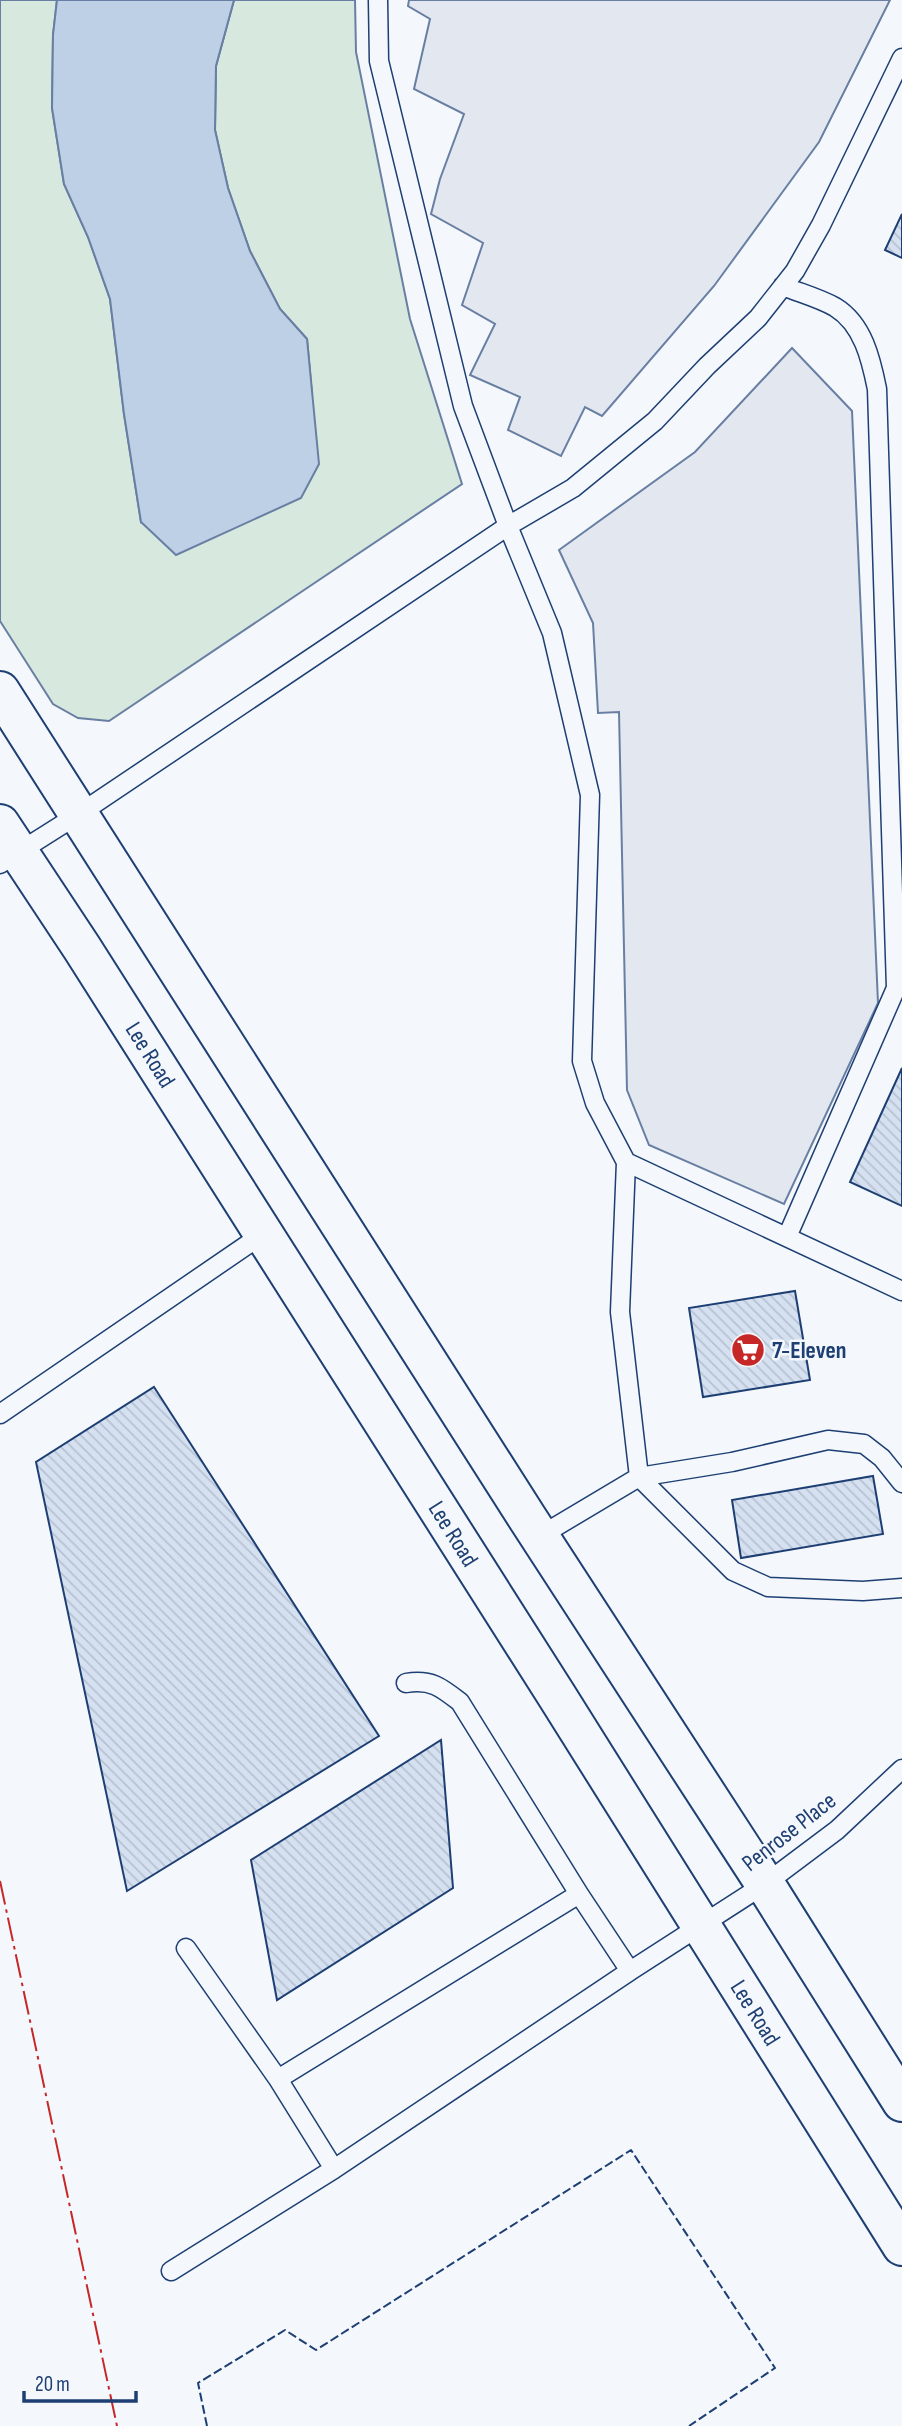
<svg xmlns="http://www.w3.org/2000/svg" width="902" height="2426" font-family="'Sofia Sans Condensed',sans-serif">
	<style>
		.green { fill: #d7e8df; stroke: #687fa3; stroke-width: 2 }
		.parking { fill: #e3e8f0; stroke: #687fa3; stroke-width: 2 }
		.water { fill: #bed0e5; stroke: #687fa3; stroke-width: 2 }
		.building { fill: url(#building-back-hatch); stroke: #1d3f73; stroke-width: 2 }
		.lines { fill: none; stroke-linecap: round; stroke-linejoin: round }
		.service-casing { stroke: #1d3f73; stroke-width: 21 }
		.tertiary-casing { stroke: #1d3f73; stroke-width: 42 }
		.service { stroke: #f4f7fb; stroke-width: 18 }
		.tertiary { stroke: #f4f7fb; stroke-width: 38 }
		.fence { stroke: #1d3f73; stroke-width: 2; stroke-dasharray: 9 3.5; stroke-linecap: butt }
		.power { stroke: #c62828; stroke-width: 2; stroke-dasharray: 24 5 3.5 5; stroke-linecap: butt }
		.labels { text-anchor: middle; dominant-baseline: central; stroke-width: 5; stroke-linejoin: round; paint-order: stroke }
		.street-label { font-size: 24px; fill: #1d3f73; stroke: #f4f7fb }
		.poi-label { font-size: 24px; font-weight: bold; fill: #1d3f73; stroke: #f4f7fb; text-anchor: start }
	</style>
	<defs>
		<pattern id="building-back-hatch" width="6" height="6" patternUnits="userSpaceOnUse" patternTransform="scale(1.75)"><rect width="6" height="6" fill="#d5e0f0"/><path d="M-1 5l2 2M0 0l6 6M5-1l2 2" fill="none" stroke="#b6c1d1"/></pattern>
	</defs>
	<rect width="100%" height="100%" fill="#f4f7fb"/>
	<path class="green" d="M0 0H57L53 35 52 108 64 184 88 237 110 299 124 414 141 522 312 394 307 339 280 309 250 251 228 188 215 130 216 66 234 0H355L356 52 410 319 462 484 109 721 78 718 53 704 0 621Z"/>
	<path class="parking" d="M409 0H890L819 142 714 286 602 416 585 407 561 456 508 430 520 397 470 375 495 324 462 305 483 243 431 214 440 179 464 114 414 89 430 19 408 6Z
		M792 348 852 411 878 1003 784 1204 649 1145 627 1090 619 712 598 713 593 623 559 550 695 452Z"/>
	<path class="water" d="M57 0H234L216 66 215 130 228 188 250 251 280 309 307 339 319 464 301 498 176 555 141 522 124 414 110 299 88 237 64 184 52 108 53 35Z"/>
	<path class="building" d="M902 214V258L885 250Z
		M902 1068V1206L850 1182Z
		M795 1291 810 1380 703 1397 689 1308Z
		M154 1387 379 1736 127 1891 36 1462Z
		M873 1476 883 1534 741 1558 732 1500Z
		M441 1740 453 1888 277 2000 251 1860Z"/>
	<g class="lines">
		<g class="service-casing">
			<path id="service" d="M378 0 379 61 463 406 508 526 573 488 655 421 707 366 758 318 795 271 821 225 902 58
				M783 286C800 293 819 298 835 307 863 324 871 359 877 389L896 988 787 1237
				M0 864 79 814 508 526 552 633 590 795 582 1061 595 1103 626 1162 902 1291
				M0 1414 263 1234
				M639 1477 733 1571 768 1587 863 1591 902 1588
				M639 1477 732 1462 828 1440 864 1444 882 1458 902 1483
				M540 1536 639 1477 620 1312 626 1162
				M406 1683C431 1679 441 1687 460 1702L579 1894 630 1971 765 1884 837 1830 902 1769
				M186 1948 278 2079
				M334 2169 278 2079 579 1894
				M171 2271 334 2169 630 1971"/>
		</g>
		<g class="tertiary-casing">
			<path id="tertiary" d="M0 691 528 1519 765 1884 902 2102
				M0 824 82 948 557 1696 902 2246"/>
		</g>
		<use href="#service" class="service"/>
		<use href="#tertiary" class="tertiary"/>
		<path class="fence" d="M207 2426 198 2383 285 2330 316 2350 631 2150 775 2368 689 2426"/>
		<path class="power" d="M0 1881 117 2426"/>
	</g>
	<defs>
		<g id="supermarket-disc" transform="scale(1.75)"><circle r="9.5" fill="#c62828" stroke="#f4f7fb"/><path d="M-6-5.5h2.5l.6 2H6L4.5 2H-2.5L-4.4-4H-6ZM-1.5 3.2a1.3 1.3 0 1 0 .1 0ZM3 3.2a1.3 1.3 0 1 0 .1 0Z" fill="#fff"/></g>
	</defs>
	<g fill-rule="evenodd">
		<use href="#supermarket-disc" x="748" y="1350"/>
	</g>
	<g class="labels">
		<g class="street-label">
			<text transform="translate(150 1055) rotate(58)">Lee Road</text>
			<text transform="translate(453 1534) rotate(58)">Lee Road</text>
			<text transform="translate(789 1832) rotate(-38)">Penrose Place</text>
			<text transform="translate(755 2013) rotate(58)">Lee Road</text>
		</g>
		<g class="poi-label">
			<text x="772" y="1350">7-Eleven</text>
		</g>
	</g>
	<path d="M24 2391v10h112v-10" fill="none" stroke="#1d3f73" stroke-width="3.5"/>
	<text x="35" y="2391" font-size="21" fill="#1d3f73" stroke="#f4f7fb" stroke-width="5" paint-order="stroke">20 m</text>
</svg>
